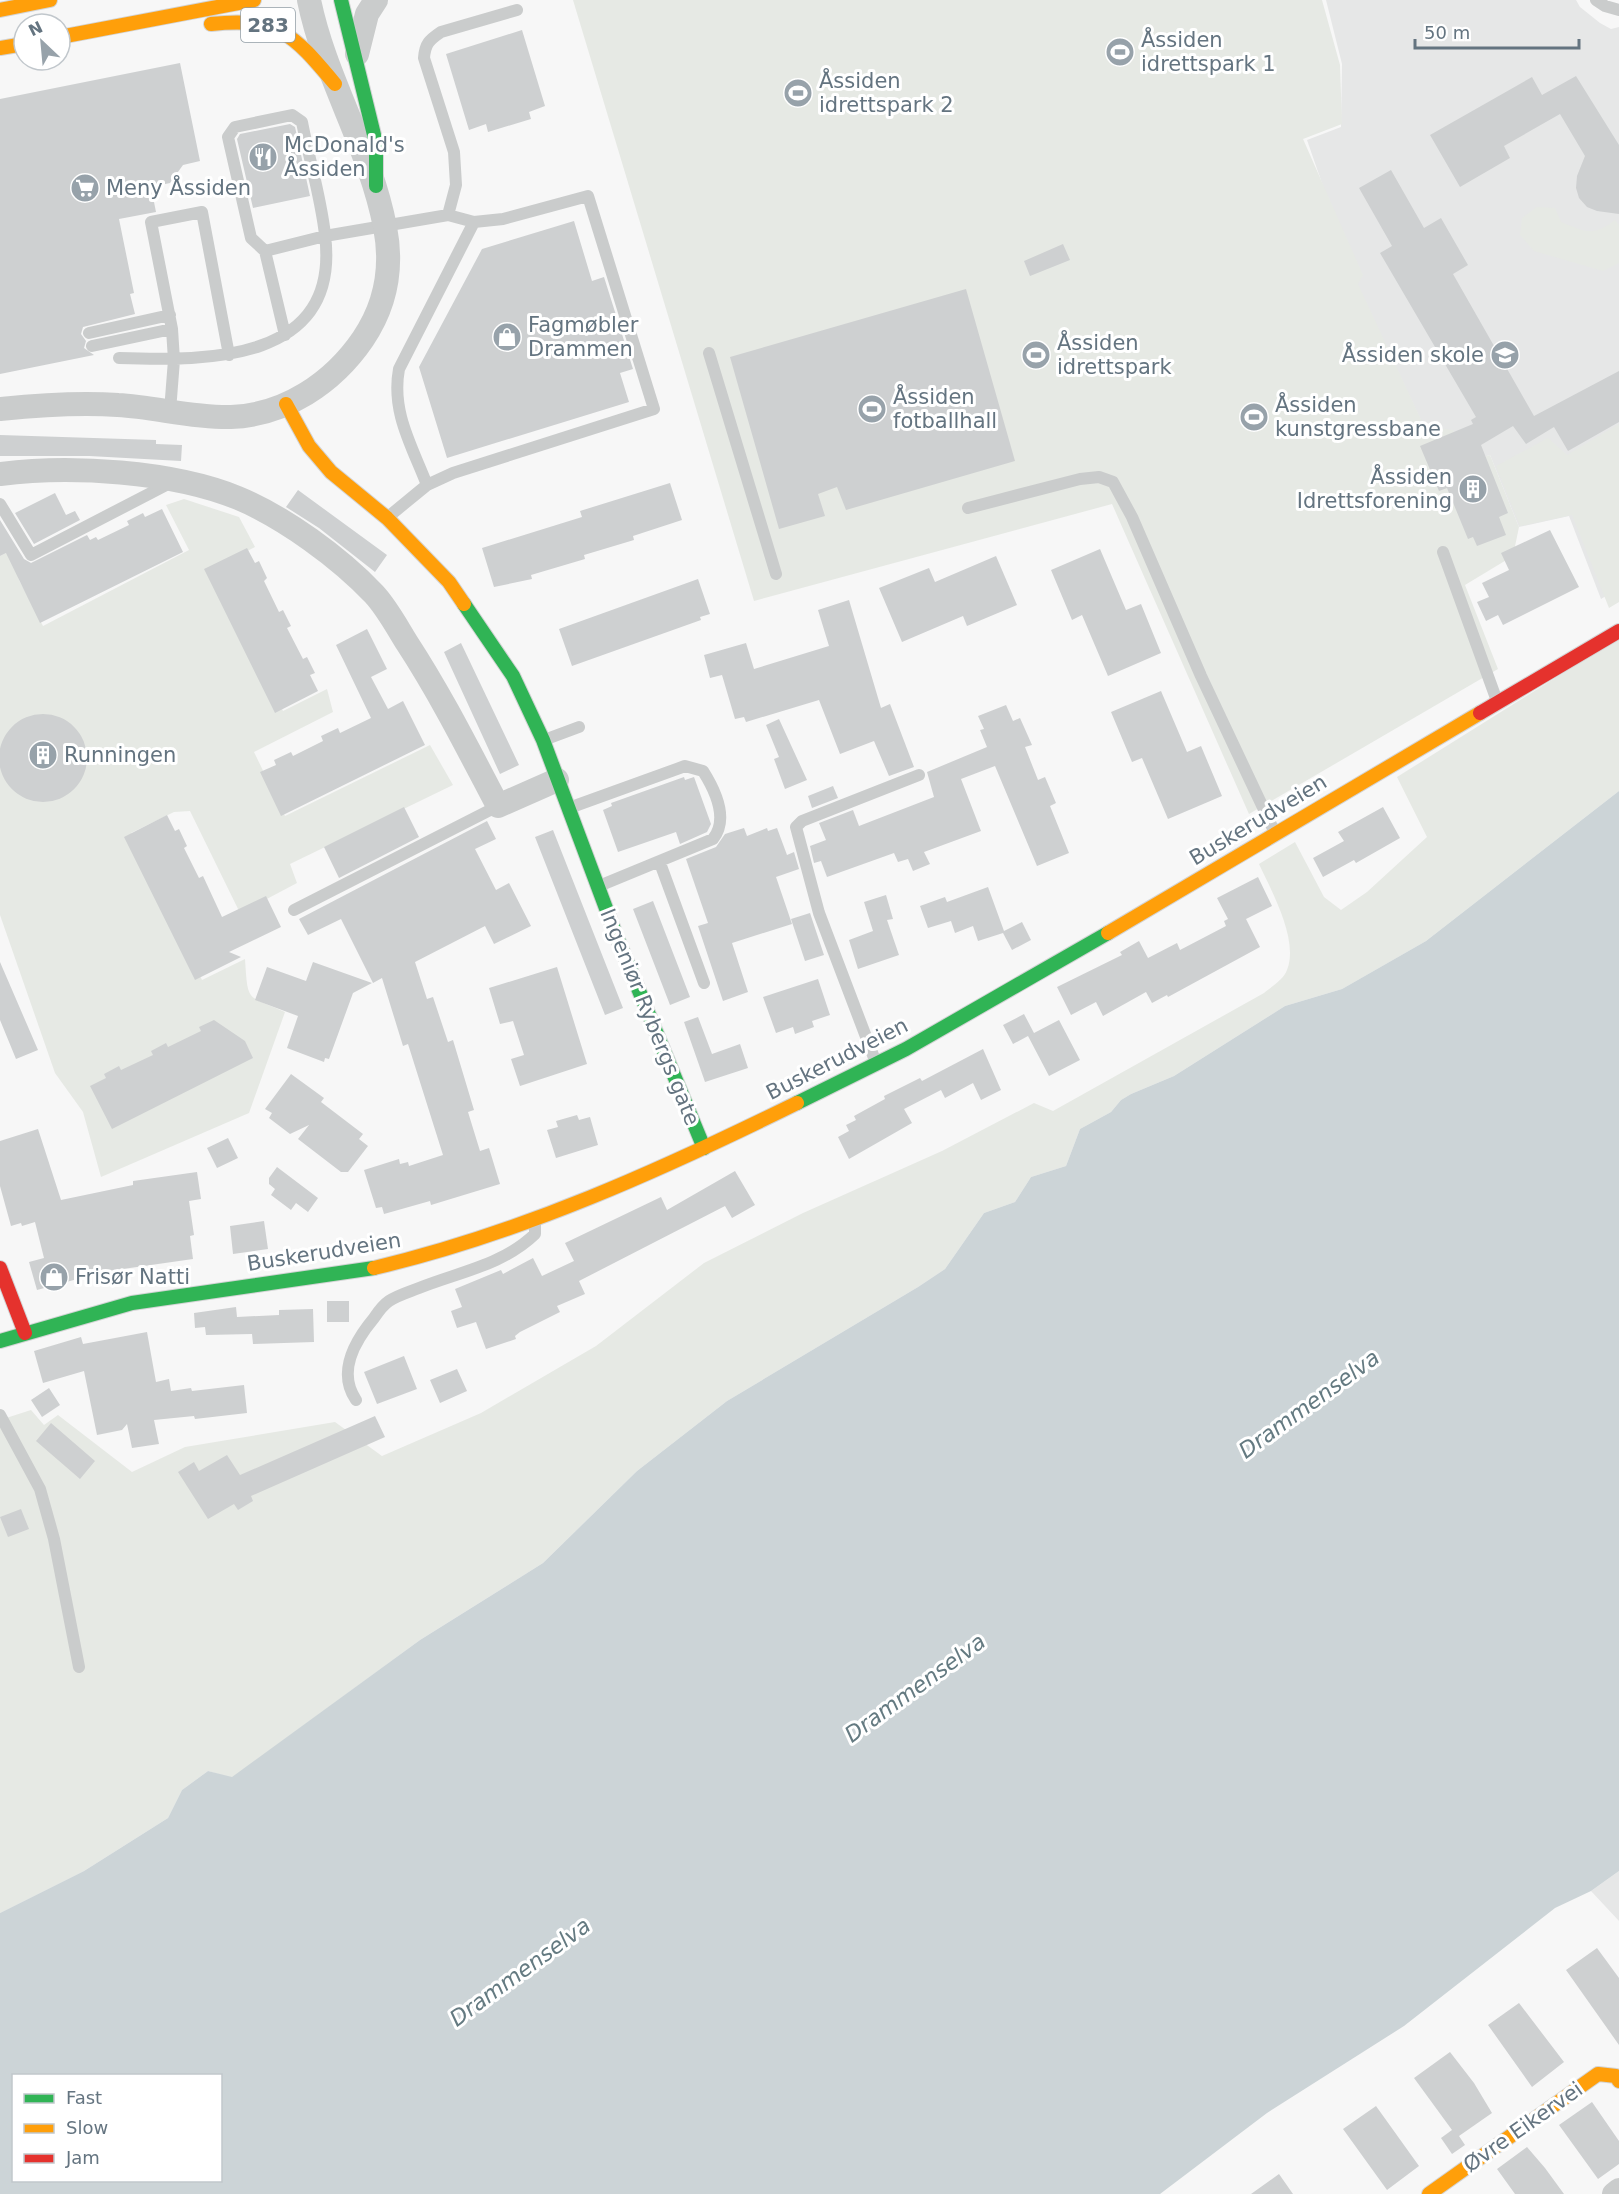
<svg xmlns="http://www.w3.org/2000/svg" width="1619" height="2194" font-family="'DejaVu Sans',sans-serif">
	<style>
		.built { fill: #e6e7e7 }
		.green { fill: #e6e9e4 }
		.water { fill: #ccd4d7; fill-rule: evenodd }
		.building { fill: #ced0d1 }
		.lines { fill: none; stroke-linecap: round; stroke-linejoin: round }
		.fast-casing { stroke: #d3d4d5; stroke-width: 16 }
		.slow-casing { stroke: #d3d4d5; stroke-width: 16 }
		.jam-casing { stroke: #d3d4d5; stroke-width: 16 }
		.lane { stroke: #cacccc; stroke-width: 12 }
		.street { stroke: #cacccc; stroke-width: 24 }
		.fast { stroke: #30b455; stroke-width: 14 }
		.slow { stroke: #ff9f0a; stroke-width: 14 }
		.jam { stroke: #e5322d; stroke-width: 14 }
		.labels { text-anchor: middle; dominant-baseline: central; stroke-width: 6; stroke-linejoin: round; paint-order: stroke }
		.shield { fill: #fff; stroke: #929ea6; stroke-width: 1.5 }
		.shield-label { font-size: 20px; font-weight: bold; fill: #647480 }
		.poi-label { font-size: 21px; fill: #647480; stroke: #fff; text-anchor: start }
		.street-label { font-size: 21px; fill: #647480; stroke: #fff }
		.water-label { font-size: 22px; font-style: italic; fill: #647a81; stroke: #fff }
	</style>
	<rect width="100%" height="100%" fill="#f7f7f7"/>
	<path class="built" d="M1326 0H1576L1580 7 1600 23 1611 29 1619 27V588L1601 599 1569 516 1519 527 1490 455 1466 462 1424 427 1357 284 1307 140 1341 127 1342 64Z
		M1619 1871V1921L1591 1891Z"/>
	<path class="green" d="M573 0H1322L1340 65 1342 124 1303 139 1363 275 1358 284 1424 426 1453 430 1466 462 1490 455 1519 527 1513 556 1465 585 1498 669 1249 814 1112 504 754 601Z
		M1537 207 1555 208 1561 222C1586 232 1593 237 1615 220L1619 225V263L1603 271 1534 251 1520 235 1522 218Z
		M1619 424V602L1609 608 1572 515 1520 526 1496 466 1548 438 1567 455Z
		M184 499 239 517 255 547 212 569 283 711 327 689 333 712 254 752 285 816 430 745 453 785 290 864 297 883 240 913 190 811 174 812 131 833 202 980 245 959C248 1003 246 995 285 1012L249 1113 101 1177 83 1112 55 1073 0 915V556L12 550 19 580 43 626 189 550 166 505Z
		M1619 638V791L1426 941 1342 989 1285 1006 1174 1076 1131 1094 1121 1100 1111 1112 1080 1129 1066 1166 1031 1177 1015 1202 984 1213 945 1269 918 1287 727 1401 637 1471 543 1563 420 1640 232 1778 208 1771 182 1790 168 1818 84 1871 0 1913V1420L31 1410 44 1425 58 1415 132 1472 185 1447 335 1422 382 1456 481 1413 596 1346 704 1263 803 1213 942 1151 1034 1103 1053 1111 1264 993C1271 987 1284 979 1287 970 1299 940 1272 892 1259 864L1295 842 1324 897 1341 910 1367 892 1427 837 1397 777Z"/>
	<path class="water" d="M1619 791V1871L1591 1891 1555 1908 1404 2026 1267 2113 1160 2194H0V1913L84 1871 168 1818 182 1790 208 1771 232 1777 420 1640 543 1563 637 1471 727 1401 918 1287 945 1269 984 1213 1015 1202 1031 1177 1066 1166 1080 1129 1111 1112 1121 1100 1131 1094 1174 1076 1285 1006 1342 989 1426 941ZM14 2076H220V2180H14Z"/>
	<path class="building" d="M522 30 545 106 529 112 531 119 488 132 486 124 469 130 446 54Z
		M180 63 200 161 183 165 170 183 151 187 156 212 119 219 134 293 130 294 135 314 83 327 81 334 86 341 84 348 94 355 0 374V99Z
		M1576 76 1619 145V214L1597 211 1587 207 1579 198 1576 188 1577 176 1585 156 1560 114 1504 146 1510 158 1460 187 1430 135 1532 77 1542 95Z
		M290 124 295 127 310 196 253 208 237 139 240 134Z
		M1391 170 1424 228 1441 218 1468 265 1453 274 1534 416 1619 371V422L1568 451 1554 427 1526 444 1513 426 1481 445 1508 513 1499 517 1506 535 1477 546 1473 537 1468 539 1447 488 1439 491 1420 446 1473 424 1471 420 1476 417 1380 253 1392 246 1359 188Z
		M574 221 592 281 604 277 633 369 620 373 629 402 447 458 419 367 482 249Z
		M1063 244 1070 260 1030 276 1024 261Z
		M966 289 1015 461 846 510 837 487 818 494 825 516 779 529 730 357Z
		M0 435 156 440V444L182 445 181 461 89 456H0Z
		M670 483 682 520 633 536 634 540 584 555 585 559 531 575 532 579 494 587 482 548 582 517 580 511Z
		M298 490 387 555 375 572 319 528 286 507Z
		M55 493 66 515 75 511 80 520 34 544 15 513Z
		M162 509 183 552 40 623 6 553 0 556V520L24 559 31 563 87 535 90 540 96 537 98 540 129 525 127 521 143 513 145 517Z
		M1550 530 1579 587 1503 625 1498 615 1486 621 1477 602 1489 597 1482 583 1509 570 1501 553Z
		M247 548 255 563 259 561 267 578 264 581 279 612 283 610 291 626 287 628 303 659 307 657 315 673 310 675 318 691 275 713 204 569Z
		M1100 549 1126 610 1141 604 1161 653 1108 676 1082 615 1072 620 1051 570Z
		M996 556 1017 605 967 626 963 616 902 642 879 588 929 568 935 582Z
		M698 579 710 614 700 617 701 620 572 666 559 629Z
		M849 600 881 708 890 704 914 767 889 776 874 741 840 754 819 700 746 722 744 717 735 719 722 675 710 678 704 655 746 643 754 669 829 646 818 610Z
		M367 629 387 669 371 677 388 709 403 701 425 745 281 816 260 772 276 765 274 760 291 752 293 756 323 741 321 736 338 728 340 733 371 718 336 645Z
		M461 643 519 765 500 774 444 652Z
		M1161 691 1187 752 1201 746 1222 796 1168 819 1142 758 1132 762 1111 712Z
		M1006 705 1013 721 1020 718 1032 745 1025 747 1038 780 1045 777 1056 803 1050 806 1069 853 1037 866 995 766 961 779 981 831 924 852 930 864 913 871 908 859 898 862 894 853 827 877 821 861 814 863 810 846 826 840 819 823 853 810 859 826 934 797 927 772 987 747 980 730 984 729 978 716Z
		M-1 758a44 44 0 1 1 88 0a44 44 0 1 1-88 0Z
		M779 719 807 780 785 789 774 759 779 757 766 725Z
		M684 777 685 780 694 777 711 824 707 832 680 844 676 832 618 852 603 810 612 806 611 803Z
		M833 786 838 798 812 808 808 796Z
		M404 807 419 837 339 878 324 847Z
		M1383 807 1400 838 1356 863 1354 860 1323 877 1313 858 1344 841 1338 832Z
		M167 815 175 831 179 829 187 846 184 848 199 878 203 876 222 917 266 896 281 927 229 952 241 957 195 980 124 837Z
		M487 821 496 839 475 849 496 890 509 883 531 926 494 944 485 926 415 962 427 999 433 997 448 1042 453 1040 474 1110 468 1112 480 1151 489 1148 500 1184 431 1205 430 1201 384 1214 382 1207 376 1208 364 1170 399 1159 400 1164 408 1162 409 1166 443 1155 408 1044 403 1046 382 978 373 983 341 919 308 935 299 919Z
		M744 828 747 836 767 828 768 831 777 828 787 855 794 852 799 869 776 877 792 924 732 943 748 992 723 1001 698 926 708 923 686 859 716 847 725 834Z
		M553 830 623 1008 605 1015 535 837Z
		M1258 877 1272 906 1246 919 1260 947 1168 997 1167 995 1152 1003 1146 992 1103 1016 1096 1002 1071 1015 1057 987 1122 955 1120 952 1139 941 1148 958 1177 943 1180 950 1226 926 1224 921 1228 919 1217 898Z
		M988 887 1004 931 1022 922 1031 940 1012 950 1003 933 978 941 973 926 955 933 951 921 928 928 920 906 945 897 947 902Z
		M886 895 893 919 887 920 899 955 858 969 849 940 873 931 864 902Z
		M653 901 690 997 670 1005 633 909Z
		M810 913 824 955 805 961 791 919Z
		M0 962 38 1050 16 1059 0 1020Z
		M313 962 372 983 353 993 329 1059 325 1058 324 1062 287 1048 298 1016 255 1000 267 967 306 981Z
		M557 967 587 1064 520 1086 511 1059 524 1055 513 1021 500 1024 489 988Z
		M818 979 830 1015 812 1021 814 1027 795 1034 793 1027 776 1033 763 997Z
		M1024 1014 1034 1033 1059 1020 1080 1060 1049 1076 1028 1036 1013 1044 1003 1025Z
		M698 1017 712 1054 740 1044 748 1068 705 1082 684 1022Z
		M214 1020 245 1041 253 1058 112 1129 90 1086 106 1078 104 1074 119 1066 121 1070 153 1055 151 1051 166 1043 168 1047 201 1031 199 1027Z
		M983 1049 1001 1090 981 1100 973 1083 945 1098 941 1090 904 1109 912 1123 849 1159 838 1137 849 1131 846 1125 856 1120 854 1116 885 1099 884 1096 920 1078 922 1081Z
		M291 1074 324 1098 321 1102 363 1134 359 1139 368 1146 348 1172H341L298 1139 309 1125 290 1134 269 1118 272 1113 265 1109Z
		M577 1115 579 1120 590 1117 598 1145 556 1158 547 1130 558 1127 556 1121Z
		M38 1129 61 1200 133 1185V1181L197 1172 201 1199 189 1201 194 1235 190 1236 193 1259 81 1275V1278L37 1290 29 1262 44 1258 35 1222 22 1226 21 1223 11 1226 0 1186V1141Z
		M228 1138 238 1158 217 1168 207 1148Z
		M277 1167 318 1198 308 1212 296 1203 291 1210 271 1195 275 1189 269 1184V1178Z
		M735 1171 755 1205 732 1218 725 1206 579 1281 585 1294 557 1306 560 1312 520 1332 515 1336 516 1339 486 1349 476 1322 457 1328 451 1311 462 1307 455 1289 501 1270 503 1274 533 1258 542 1276 574 1261 565 1243 661 1197 667 1210Z
		M264 1221 268 1249 233 1254 230 1226Z
		M327 1301H349V1322H327Z
		M236 1307 237 1317 279 1315V1310L313 1309 314 1342 253 1344 252 1334 206 1335 205 1327 195 1328 194 1313Z
		M147 1332 156 1382 169 1379 171 1391 191 1388 192 1391 244 1385 247 1413 195 1419 194 1416 154 1420 159 1444 132 1448 127 1424 122 1430 97 1435 84 1371 43 1383 34 1351 81 1337 83 1344Z
		M404 1356 417 1389 377 1404 364 1372Z
		M457 1369 467 1391 440 1403 430 1380Z
		M49 1388 60 1405 42 1417 31 1400Z
		M375 1416 385 1437 251 1496 253 1501 238 1510 234 1504 208 1519 178 1472 194 1462 199 1471 227 1455 240 1475Z
		M51 1423 95 1461 80 1479 36 1441Z
		M21 1509 29 1529 8 1537 0 1517Z
		M1597 1948 1619 1978V2045L1566 1970Z
		M1519 2003 1564 2062 1532 2087 1488 2025Z
		M1450 2052 1474 2083 1492 2113 1459 2136 1465 2145 1452 2154 1441 2138 1452 2130 1414 2078Z
		M1592 2102 1619 2141V2164L1598 2179 1559 2125Z
		M1376 2106 1419 2166 1387 2190 1343 2129Z
		M1527 2147 1545 2168 1564 2194H1515L1497 2169Z
		M1279 2174 1293 2194H1251Z"/>
	<g class="lines">
		<g class="fast-casing">
			<path id="fast" d="M341 0 376 143V186
				M464 604 513 676 543 740 616 935 704 1148
				M797 1103 906 1049 1108 933
				M0 1341 132 1303 374 1268"/>
		</g>
		<g class="slow-casing">
			<path id="slow" d="M0 10 50 0
				M211 24C279 17 293 34 335 84
				M60 37 254 0
				M0 48 24 44
				M286 404 309 446 331 472 387 518 449 582 464 604
				M1108 933 1480 713
				M374 1268C522 1233 661 1170 797 1103
				M1429 2194 1598 2074 1616 2076 1619 2081"/>
		</g>
		<g class="jam-casing">
			<path id="jam" d="M1480 713 1619 631
				M0 1268 25 1333"/>
		</g>
		<path class="lane" d="M1596 0 1605 6 1619 10
			M448 215 456 185 454 152 424 58C425 44 429 40 441 32L517 10
			M89 333 170 315
			M285 335 265 251 325 236 448 215 474 222 503 219 588 196 654 409 453 473 427 485 388 517
			M92 346 172 329
			M709 353 776 574
			M119 358C209 361 341 362 325 235 321 197 309 159 302 122L292 115 235 127 228 137 251 238 265 251
			M170 411 174 360 172 329 151 222 202 212 229 355
			M427 485C412 446 391 412 399 369L474 222
			M0 504 31 555 172 482
			M968 508 1080 479 1099 477 1113 482 1132 517 1201 676 1275 833
			M1443 552 1497 701
			M544 740 579 727
			M569 808 685 766 703 771C715 790 729 819 713 839L599 886
			M660 863 704 983
			M294 910 498 806
			M876 1063 819 913 796 827 802 821 919 775
			M356 1400C337 1372 354 1342 374 1318 378 1312 383 1305 389 1301 398 1295 409 1292 419 1288 459 1272 503 1265 535 1234V1225
			M0 1415 40 1489 54 1539 79 1667"/>
		<path class="street" d="M357 54 367 14 376 0
			M0 409C39 405 79 402 118 405 155 407 193 418 231 417 285 415 333 383 363 339 386 305 393 268 385 227 370 148 325 79 309 0
			M0 474C70 465 172 471 238 498 284 517 340 558 374 594 387 608 397 627 407 643 441 695 469 751 498 806L557 780
			M1614 2194 1619 2190"/>
		<use href="#fast" class="fast"/>
		<use href="#slow" class="slow"/>
		<use href="#jam" class="jam"/>
	</g>
	<defs>
		<g id="stadium-disc" transform="scale(1.5)"><circle r="9.5" fill="#97a2aa" stroke="#fff"/><path d="M0-5a6.5 5 0 1 0 0 10a6.5 5 0 1 0 0-10ZM-3.5-1.8h7v3.6h-7Z" fill="#fff"/></g>
		<g id="restaurant-disc" transform="scale(1.5)"><circle r="9.5" fill="#97a2aa" stroke="#fff"/><path d="M-5-6h1v4h1v-4h1v4h1v-4h1v5L-1.5 .5V6h-2V.5L-5-1ZM5-6V6H3V1.5H1.5Q1.5-4 5-6Z" fill="#fff"/></g>
		<g id="supermarket-disc" transform="scale(1.5)"><circle r="9.5" fill="#97a2aa" stroke="#fff"/><path d="M-6-5.5h2.5l.6 2H6L4.5 2H-2.5L-4.4-4H-6ZM-1.5 3.2a1.3 1.3 0 1 0 .1 0ZM3 3.2a1.3 1.3 0 1 0 .1 0Z" fill="#fff"/></g>
		<g id="shop-disc" transform="scale(1.5)"><circle r="9.5" fill="#97a2aa" stroke="#fff"/><path d="M-5-2.5h2.3a2.7 3.5 0 0 1 5.4 0H5L5.5 6h-11ZM-1.5-2.5h3a1.5 2.3 0 0 0-3 0Z" fill="#fff"/></g>
		<g id="school-disc" transform="scale(1.5)"><circle r="9.5" fill="#97a2aa" stroke="#fff"/><path d="M0-5L7-2L0 1L-7-2ZM-4 1L0 2.5L4 1V4Q0 6-4 4Z" fill="#fff"/></g>
		<g id="building-disc" transform="scale(1.5)"><circle r="9.5" fill="#97a2aa" stroke="#fff"/><path d="M-4-6H4V6H1V3H-1V6H-4ZM-2.5-4.3h1.7v1.8h-1.7ZM.8-4.3h1.7v1.8H.8ZM-2.5-1h1.7V.8h-1.7ZM.8-1h1.7V.8H.8Z" fill="#fff"/></g>
	</defs>
	<g fill-rule="evenodd">
		<use href="#stadium-disc" x="1120" y="52"/>
		<use href="#stadium-disc" x="798" y="93"/>
		<use href="#restaurant-disc" x="263" y="157"/>
		<use href="#supermarket-disc" x="85" y="188"/>
		<use href="#shop-disc" x="507" y="337"/>
		<use href="#stadium-disc" x="1036" y="355"/>
		<use href="#school-disc" x="1505" y="355"/>
		<use href="#stadium-disc" x="872" y="409"/>
		<use href="#stadium-disc" x="1254" y="417"/>
		<use href="#building-disc" x="1473" y="489"/>
		<use href="#building-disc" x="43" y="755"/>
		<use href="#shop-disc" x="54" y="1277"/>
	</g>
	<g class="labels">
		<rect class="shield" x="241" y="8" width="54" height="34" rx="4.5"/>
		<g class="shield-label">
			<text x="268" y="25">283</text>
		</g>
		<g class="poi-label">
			<text x="1141" y="40">Åssiden<tspan x="1141" dy="24">idrettspark 1</tspan></text>
			<text x="819" y="81">Åssiden<tspan x="819" dy="24">idrettspark 2</tspan></text>
			<text x="284" y="145">McDonald's<tspan x="284" dy="24">Åssiden</tspan></text>
			<text x="106" y="188">Meny Åssiden</text>
			<text x="528" y="325">Fagmøbler<tspan x="528" dy="24">Drammen</tspan></text>
			<text x="1057" y="343">Åssiden<tspan x="1057" dy="24">idrettspark</tspan></text>
			<text x="1484" y="355" text-anchor="end">Åssiden skole</text>
			<text x="893" y="397">Åssiden<tspan x="893" dy="24">fotballhall</tspan></text>
			<text x="1275" y="405">Åssiden<tspan x="1275" dy="24">kunstgressbane</tspan></text>
			<text x="1452" y="477" text-anchor="end">Åssiden<tspan x="1452" dy="24">Idrettsforening</tspan></text>
			<text x="64" y="755">Runningen</text>
			<text x="75" y="1277">Frisør Natti</text>
		</g>
		<g class="street-label">
			<text transform="translate(1258 820) rotate(-31)">Buskerudveien</text>
			<text transform="translate(650 1017) rotate(68)">Ingeniør Rybergs gate</text>
			<text transform="translate(837 1059) rotate(-27)">Buskerudveien</text>
			<text transform="translate(324 1252) rotate(-9)">Buskerudveien</text>
			<text transform="translate(1523 2127) rotate(-35)">Øvre Eikervei</text>
		</g>
		<g class="water-label">
			<text transform="translate(1309 1404) rotate(-36)">Drammenselva</text>
			<text transform="translate(915 1688) rotate(-36)">Drammenselva</text>
			<text transform="translate(520 1972) rotate(-36)">Drammenselva</text>
		</g>
	</g>
	<rect x="12" y="2074" width="210" height="108" fill="#ffffff" stroke="#c1c7cc" stroke-width="1.5"/>
	<rect x="24" y="2094" width="30" height="9" fill="#30b455" stroke="#c1c7cc" stroke-width="1.5"/>
	<text x="66" y="2104" font-size="18" fill="#647480">Fast</text>
	<rect x="24" y="2124" width="30" height="9" fill="#ff9f0a" stroke="#c1c7cc" stroke-width="1.5"/>
	<text x="66" y="2134" font-size="18" fill="#647480">Slow</text>
	<rect x="24" y="2154" width="30" height="9" fill="#e5322d" stroke="#c1c7cc" stroke-width="1.5"/>
	<text x="66" y="2164" font-size="18" fill="#647480">Jam</text>
	<g transform="translate(42 42) rotate(334)"><circle r="28" fill="#ffffff" stroke="#c1c7cc" stroke-width="1.5"/>
	<path d="M0-4.5L10 22L0 15L-10 22Z" fill="#97a2aa"/>
	<text y="-9" font-size="16" font-weight="bold" text-anchor="middle" fill="#647480">N</text>
	</g>
	<path d="M1415 39v9h164v-9" fill="none" stroke="#647480" stroke-width="3"/>
	<text x="1424" y="39" font-size="18" fill="#647480" stroke="#ffffff" stroke-width="4.5" paint-order="stroke">50 m</text>
</svg>
